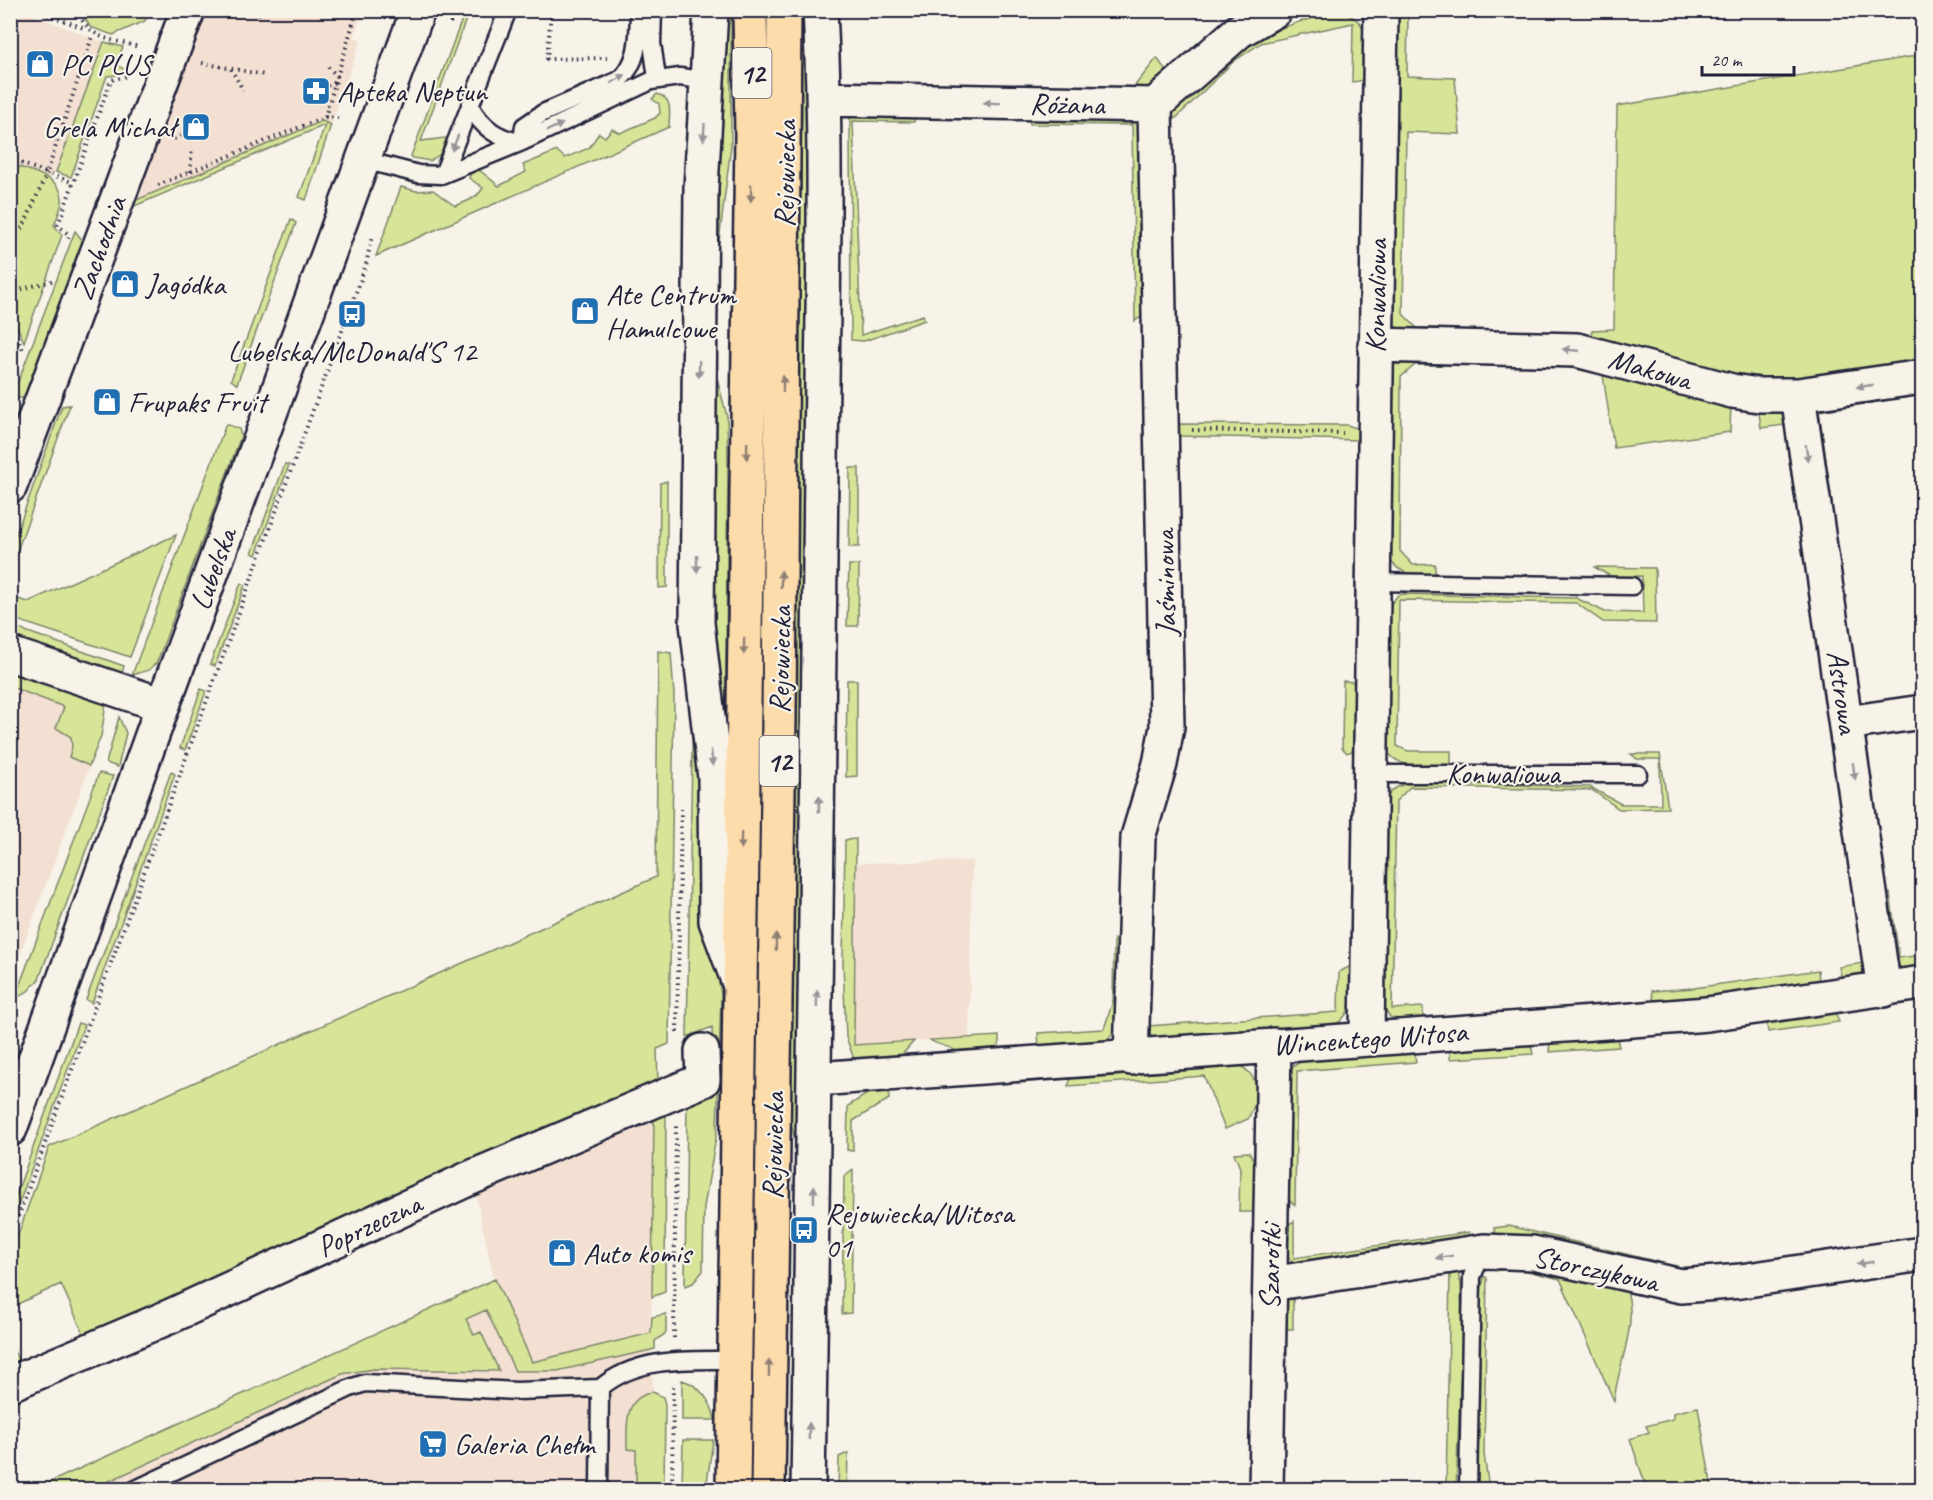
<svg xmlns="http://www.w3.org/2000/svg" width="1933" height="1500" font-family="Caveat,sans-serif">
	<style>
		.built { fill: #f3e0d2 }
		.green { fill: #d7e598; stroke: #7c846a; stroke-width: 1.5 }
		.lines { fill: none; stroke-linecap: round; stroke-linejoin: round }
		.lane-casing { stroke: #22223b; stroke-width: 21 }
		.street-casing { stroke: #22223b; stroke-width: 38 }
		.secondary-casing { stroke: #22223b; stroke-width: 38 }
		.highway-casing { stroke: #22223b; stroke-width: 38 }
		.path { stroke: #22223b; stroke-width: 4; stroke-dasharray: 1.5 4.5; stroke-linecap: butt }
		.lane { stroke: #f7f3e8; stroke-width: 16 }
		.street { stroke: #f7f3e8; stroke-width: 33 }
		.secondary { stroke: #f7f3e8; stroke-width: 33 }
		.highway { stroke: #fddcac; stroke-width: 33 }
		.oneway { fill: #97959a }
		.oneway2 { fill: #907f74 }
		.labels { text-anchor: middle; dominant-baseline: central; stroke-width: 4.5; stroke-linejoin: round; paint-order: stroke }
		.shield { fill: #f7f3e8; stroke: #62616f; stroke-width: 1.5 }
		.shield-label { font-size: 28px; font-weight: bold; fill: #22223b }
		.poi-label { font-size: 30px; fill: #22223b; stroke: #f7f3e8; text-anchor: start }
		.street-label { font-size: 30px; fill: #22223b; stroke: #f7f3e8 }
	</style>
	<rect width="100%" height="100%" fill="#f7f3e8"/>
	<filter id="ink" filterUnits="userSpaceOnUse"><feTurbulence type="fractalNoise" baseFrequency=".0167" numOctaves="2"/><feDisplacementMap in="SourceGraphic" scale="12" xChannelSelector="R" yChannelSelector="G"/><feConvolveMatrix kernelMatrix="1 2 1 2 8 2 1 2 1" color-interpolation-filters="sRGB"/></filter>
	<g filter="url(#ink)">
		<path class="built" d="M11 11H22L104 42 56 172 48 178 11 164Z
			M199 11H371L367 20 360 19 354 37 361 40 331 125H325L133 204 122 230Z
			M11 670 106 704 101 736 11 978Z
			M972 861 969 1038 854 1045 857 863Z
			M654 1112 651 1350 653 1391 663 1397 665 1404 664 1489 35 1490 494 1280 476 1196 513 1176Z"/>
		<path class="green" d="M812 10 799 1165 788 1105 802 109 800 11Z
			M81 11H149L145 21 113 35 90 27Z
			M465 11H469L421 141 445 138 448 141 439 155 430 161 413 158 411 156Z
			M721 11H731V146L716 265 708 173Z
			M1400 11H1425L1408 13 1407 76 1455 78 1460 134 1406 132 1403 314 1417 328H1437V334L1401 331 1393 323 1395 23Z
			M1339 13C1375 17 1366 53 1366 80L1352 82 1353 23 1261 43 1233 62 1173 121 1169 119 1171 107C1229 56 1260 25 1339 13Z
			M104 42 123 47 116 64 125 70 118 75 107 76 71 177 56 172Z
			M1922 55V364L1825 378 1749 383 1626 349 1624 345 1591 337 1592 330 1614 329 1617 106Z
			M1157 58 1167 72 1144 90 1020 86 1133 88Z
			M657 94C674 99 669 112 669 127L376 256 401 187 416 191 433 190 455 206C466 202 477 198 483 188L469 178 472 170 478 169 499 186 526 172 523 165 557 151 565 158 589 148 599 133 605 137 612 129 620 133 655 118 660 113 659 104 652 99Z
			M853 111 915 113 914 122 853 121 861 335 923 315 925 320 864 341 851 340 850 118Z
			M1029 115 1137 121 1142 127 1146 314 1135 321 1132 125 1030 124Z
			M322 121 331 125 306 200 299 197 325 125 132 207 122 230 127 204Z
			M11 164C28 171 65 177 62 202 61 209 57 218 54 225L62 235 24 342 11 313Z
			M291 219 296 223 237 384 231 380Z
			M75 231 83 241 29 390 24 398H16L15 390Z
			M1484 355 1483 365H1415L1401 377 1400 551 1413 565 1435 564V575C1415 575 1401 576 1389 559L1390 368 1397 359Z
			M1508 356 1565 358 1731 401 1730 432 1614 448 1603 375 1566 367 1508 365Z
			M715 371 727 416 728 456 725 754 712 691Z
			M1922 383V395L1819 411 1832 502 1825 498 1815 411 1820 402Z
			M70 405 11 568V548L62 406Z
			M1758 405 1774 406 1789 419 1804 494 1794 495 1784 425 1761 428Z
			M226 424 239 429 241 436 157 662 149 670 132 675Z
			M1175 424 1347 425 1360 429 1361 440 1176 436Z
			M285 464 289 465 256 555 252 553Z
			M850 468H859V547H849Z
			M667 481V587L659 588 660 483Z
			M176 535 130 657 11 618V597L28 602Z
			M849 565H859L858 626H847Z
			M1594 567 1655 568 1656 623 1603 622 1576 603 1399 600 1397 746 1408 751H1451V765C1430 765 1396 772 1386 748L1387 609 1398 595 1404 594 1576 598 1605 612 1643 613 1642 576 1612 577Z
			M241 583 245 585 215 666 210 664Z
			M11 626 124 666 121 676 11 639Z
			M658 651 671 653 674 695 669 1044 657 1049 658 1083 22 1373 11 1364 10 1343 22 1367 85 1337 61 1284 11 1307V1255L49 1147 656 877Z
			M10 670 106 704 101 736 89 766 69 757 72 747 71 737 56 728 64 707 11 687Z
			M847 680H857V776L846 777Z
			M1343 681 1357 682 1355 750 1347 753 1342 748Z
			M201 689 206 691 185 750 180 748Z
			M693 693 714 953 721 995 717 1131 704 1207 703 1271 693 1283 685 1286 687 1099 713 1088 712 1027 687 1037Z
			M119 717 126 733 118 767 106 763Z
			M1631 754H1660L1668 808 1619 809 1592 790 1410 787 1396 801 1392 1009 1423 1007V1020L1405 1021 1390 1017 1382 1004 1385 799C1392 788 1400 785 1413 782L1590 787 1621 804H1661L1660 759H1637Z
			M171 772 175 774 92 1003 86 1000Z
			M99 773 113 776 39 979 28 991 14 1000Z
			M856 839 854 1045 914 1041 900 1057 858 1061 854 1059 846 1037 843 963 845 840Z
			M1848 866 1859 868 1871 967 1864 974 1842 979 1839 967 1863 963Z
			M1890 893 1899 958 1922 955V967L1903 969 1895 962 1882 899Z
			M1114 939 1119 941C1119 967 1131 1037 1099 1043 1080 1047 1058 1046 1039 1047L1038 1033 1104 1029 1113 1001Z
			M1351 966C1351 991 1357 1018 1329 1027L1145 1040 1148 1026 1338 1012 1339 972Z
			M1818 970 1819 983 1654 1003 1652 991 1694 988Z
			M1834 1009 1839 1022 1768 1032 1766 1019Z
			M78 1023 84 1025 11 1225V1209Z
			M1616 1035 1619 1047 1549 1052 1550 1040Z
			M999 1036V1051L959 1053C950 1045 940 1047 930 1040Z
			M1530 1041 1533 1054 1450 1059V1047Z
			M1414 1050 1416 1062 1297 1071 1295 1205 1290 1201 1286 1189 1287 1071 1306 1058Z
			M1235 1063C1251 1070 1255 1079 1259 1095L1248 1119 1225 1129 1204 1076 1068 1086 1073 1074Z
			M889 1088V1099L853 1121V1151L847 1150 848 1106 873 1090Z
			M666 1108 665 1292 652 1297 654 1112Z
			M1249 1152 1256 1164 1254 1212H1239L1240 1168 1234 1153Z
			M853 1170 851 1313 842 1314 844 1177Z
			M1294 1221V1258L1469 1232 1470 1243 1296 1266 1286 1254V1226Z
			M1509 1226 1689 1269V1277L1497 1242 1494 1228Z
			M1501 1262 1626 1288C1639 1325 1618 1363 1614 1401L1560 1279 1511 1267 1495 1271 1493 1266Z
			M1457 1270 1461 1284 1462 1344 1456 1489H1446L1450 1272 1293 1295V1329H1282L1284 1297Z
			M1484 1276 1487 1278 1484 1454 1489 1489 1476 1490 1478 1309Z
			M495 1279 532 1362 651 1333 652 1317 666 1314V1333L655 1341V1349L651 1350 557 1371H515L486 1310 466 1319 474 1335 481 1332 499 1371 374 1369 342 1374 92 1489H35Z
			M682 1380C700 1385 712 1402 715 1420H682Z
			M653 1392 663 1397 665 1404 664 1489H636V1450L627 1449C627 1425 623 1398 653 1392Z
			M1698 1407 1712 1489H1647L1630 1439 1649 1432 1646 1426 1673 1419V1413Z
			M683 1440H713L706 1489H682Z
			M848 1453 847 1489H838L839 1457Z"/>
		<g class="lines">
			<g class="lane-casing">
				<path id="lane" d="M653 10 652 43 657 78
					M470 106C482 127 497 139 522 142L524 126 543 113 619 80C640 62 638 36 639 10
					M364 160 418 174 441 175 522 142 651 81 680 77 708 81
					M443 174 508 10
					M1372 582 1632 586
					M1369 774H1638
					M134 1490 350 1388 365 1383 517 1391 600 1388
					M599 1490 600 1388C638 1356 689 1360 735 1360
					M1468 1490 1472 1276 1484 1251"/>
			</g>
			<g class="street-casing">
				<path id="street" d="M711 10 701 188 697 623 715 778 716 921 739 983
					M825 99 1155 105 1239 31 1275 10
					M1375 345 1577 350 1732 391 1759 395H1798L1922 377
					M1798 395 1884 990
					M10 486 188 10
					M10 654 163 705
					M1847 723 1922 712
					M1367 1037 1381 10
					M1131 1058 1138 837 1160 764 1167 727 1155 105
					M816 1079 1620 1021 1707 1014 1922 983
					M1270 1284 1484 1251 1533 1253 1681 1286 1741 1281 1922 1254
					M10 1384 171 1316 468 1179 703 1080 702 1051
					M808 1490C812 1150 819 811 821 471 822 318 828 164 820 10
					M1266 1490 1274 1045"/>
			</g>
			<g class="secondary-casing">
				<path id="secondary" d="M10 1129 163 705 418 10"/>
			</g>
			<g class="highway-casing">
				<path id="highway" d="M733 1490 752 135 750 10
					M768 1490 779 720 784 10"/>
			</g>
			<path class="path" d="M36 10 86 29
				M76 10C93 41 107 38 139 47
				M551 10 547 59 607 58
				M258 14 266 10
				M450 23 455 10
				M202 63 265 75
				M328 67 338 77
				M231 69 243 90
				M322 88 336 82
				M325 117 338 118
				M174 139 188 132
				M10 159 47 173 93 34
				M190 172 192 148
				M158 185 325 117 355 17
				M68 238 69 235 58 225 111 80 127 76 128 73
				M10 243 24 225 47 173 72 182
				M10 292 52 281
				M10 320 24 352
				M1192 430 1343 433
				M677 1032 681 809
				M10 1239 366 265 372 235
				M674 1338 676 1124
				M672 1490 673 1385"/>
			<use href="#lane" class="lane"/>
			<use href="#street" class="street"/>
			<use href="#secondary" class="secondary"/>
			<use href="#highway" class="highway"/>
		</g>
		<defs><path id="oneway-solid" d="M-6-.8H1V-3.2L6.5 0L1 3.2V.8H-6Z" transform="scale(1.5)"/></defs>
		<g class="oneway">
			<use href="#oneway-solid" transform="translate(618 79) rotate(-31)"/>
			<use href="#oneway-solid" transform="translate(992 103) rotate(-179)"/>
			<use href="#oneway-solid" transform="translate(555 127) rotate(-25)"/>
			<use href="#oneway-solid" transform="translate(704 132) rotate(94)"/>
			<use href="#oneway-solid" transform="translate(455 143) rotate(112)"/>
			<use href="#oneway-solid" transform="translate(1571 350) rotate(-174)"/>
			<use href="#oneway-solid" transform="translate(699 369) rotate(91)"/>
			<use href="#oneway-solid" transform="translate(1865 386) rotate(172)"/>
			<use href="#oneway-solid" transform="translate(1807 453) rotate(81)"/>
			<use href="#oneway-solid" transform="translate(697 564) rotate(90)"/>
			<use href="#oneway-solid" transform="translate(712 758) rotate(83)"/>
			<use href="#oneway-solid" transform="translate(1854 771) rotate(82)"/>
			<use href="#oneway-solid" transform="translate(819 804) rotate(-89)"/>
			<use href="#oneway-solid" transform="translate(817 999) rotate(-89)"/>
			<use href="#oneway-solid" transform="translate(814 1194) rotate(-89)"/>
			<use href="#oneway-solid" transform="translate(1444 1257) rotate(171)"/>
			<use href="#oneway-solid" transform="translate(1865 1263) rotate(172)"/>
			<use href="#oneway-solid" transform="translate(809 1431) rotate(-89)"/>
		</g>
		<g class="oneway2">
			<use href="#oneway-solid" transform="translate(751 193) rotate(91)"/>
			<use href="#oneway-solid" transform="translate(783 384) rotate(-89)"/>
			<use href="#oneway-solid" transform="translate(747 451) rotate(91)"/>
			<use href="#oneway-solid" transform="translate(781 579) rotate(-89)"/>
			<use href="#oneway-solid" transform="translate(744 646) rotate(91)"/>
			<use href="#oneway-solid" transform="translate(741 841) rotate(91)"/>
			<use href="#oneway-solid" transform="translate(776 942) rotate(-89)"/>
			<use href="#oneway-solid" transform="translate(769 1368) rotate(-89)"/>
		</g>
	</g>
	<defs>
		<g id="shop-square" transform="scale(1.5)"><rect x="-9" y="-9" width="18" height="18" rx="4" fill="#1f6fb2" stroke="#f7f3e8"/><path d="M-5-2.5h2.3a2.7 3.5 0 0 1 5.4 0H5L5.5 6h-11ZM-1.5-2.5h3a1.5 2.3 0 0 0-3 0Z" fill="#fff"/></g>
		<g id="pharmacy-square" transform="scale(1.5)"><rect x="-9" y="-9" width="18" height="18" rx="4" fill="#1f6fb2" stroke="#f7f3e8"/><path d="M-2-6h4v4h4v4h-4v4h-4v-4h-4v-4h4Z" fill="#fff"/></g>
		<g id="bus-square" transform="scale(1.5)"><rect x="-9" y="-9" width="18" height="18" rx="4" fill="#1f6fb2" stroke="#f7f3e8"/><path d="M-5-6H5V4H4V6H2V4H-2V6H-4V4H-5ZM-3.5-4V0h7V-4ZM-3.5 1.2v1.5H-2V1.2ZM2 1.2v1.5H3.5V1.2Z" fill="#fff"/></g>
		<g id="supermarket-square" transform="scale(1.5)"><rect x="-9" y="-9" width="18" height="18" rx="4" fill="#1f6fb2" stroke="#f7f3e8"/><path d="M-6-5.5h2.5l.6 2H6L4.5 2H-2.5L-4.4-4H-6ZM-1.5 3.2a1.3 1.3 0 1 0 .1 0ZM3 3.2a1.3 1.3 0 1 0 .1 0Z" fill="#fff"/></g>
	</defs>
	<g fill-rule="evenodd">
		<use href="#shop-square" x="40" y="64"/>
		<use href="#pharmacy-square" x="316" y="91"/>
		<use href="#shop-square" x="196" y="127"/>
		<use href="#shop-square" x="125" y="284"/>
		<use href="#shop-square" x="585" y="311"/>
		<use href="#bus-square" x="352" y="314"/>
		<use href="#shop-square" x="107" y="402"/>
		<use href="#bus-square" x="804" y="1230"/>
		<use href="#shop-square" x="562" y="1253"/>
		<use href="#supermarket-square" x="433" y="1444"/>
	</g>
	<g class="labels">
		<g class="shield">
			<rect x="732.5" y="48" width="39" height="50" rx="4.5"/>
			<rect x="759.5" y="736" width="39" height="50" rx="4.5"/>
		</g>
		<g class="shield-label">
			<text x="752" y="73">12</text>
			<text x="779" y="761">12</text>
		</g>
		<g class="poi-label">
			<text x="61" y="64">PC PLUS</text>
			<text x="337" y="91">Apteka Neptun</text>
			<text x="175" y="127" text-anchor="end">Grela Michał</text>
			<text x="146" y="284">Jagódka</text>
			<text x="606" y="294">Ate Centrum<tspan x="606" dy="34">Hamulcowe</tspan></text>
			<text x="352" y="351" text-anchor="middle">Lubelska/McDonald'S 12</text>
			<text x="128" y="402">Frupaks Fruit</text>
			<text x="825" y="1213">Rejowiecka/Witosa<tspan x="825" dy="34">01</tspan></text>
			<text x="583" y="1253">Auto komis</text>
			<text x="454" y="1444">Galeria Chełm</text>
		</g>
		<g class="street-label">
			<text transform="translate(1067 104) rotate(1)">Różana</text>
			<text transform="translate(785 174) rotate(-89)">Rejowiecka</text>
			<text transform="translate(99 248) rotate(-70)">Zachodnia</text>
			<text transform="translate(1376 296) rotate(-89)">Konwaliowa</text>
			<text transform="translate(1650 369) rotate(16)">Makowa</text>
			<text transform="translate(213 569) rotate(-70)">Lubelska</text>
			<text transform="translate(1165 583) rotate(-91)">Jaśminowa</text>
			<text transform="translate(780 660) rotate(-89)">Rejowiecka</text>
			<text transform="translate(1843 692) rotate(82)">Astrowa</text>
			<text x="1503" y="773">Konwaliowa</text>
			<text transform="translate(1370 1038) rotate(-4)">Wincentego Witosa</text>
			<text transform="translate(773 1146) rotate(-89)">Rejowiecka</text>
			<text transform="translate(369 1225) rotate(-25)">Poprzeczna</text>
			<text transform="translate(1270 1267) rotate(-89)">Szarotki</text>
			<text transform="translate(1596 1269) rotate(12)">Storczykowa</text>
		</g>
	</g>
	<rect width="1933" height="1500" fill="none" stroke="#f7f3e8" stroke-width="36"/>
	<rect x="18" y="18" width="1897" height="1464" fill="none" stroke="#22223b" stroke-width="2" filter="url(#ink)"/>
	<path d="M1702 66v9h92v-9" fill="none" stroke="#22223b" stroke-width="3"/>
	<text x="1711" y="66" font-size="18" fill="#22223b" stroke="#f7f3e8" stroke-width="4.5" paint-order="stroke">20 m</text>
</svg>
